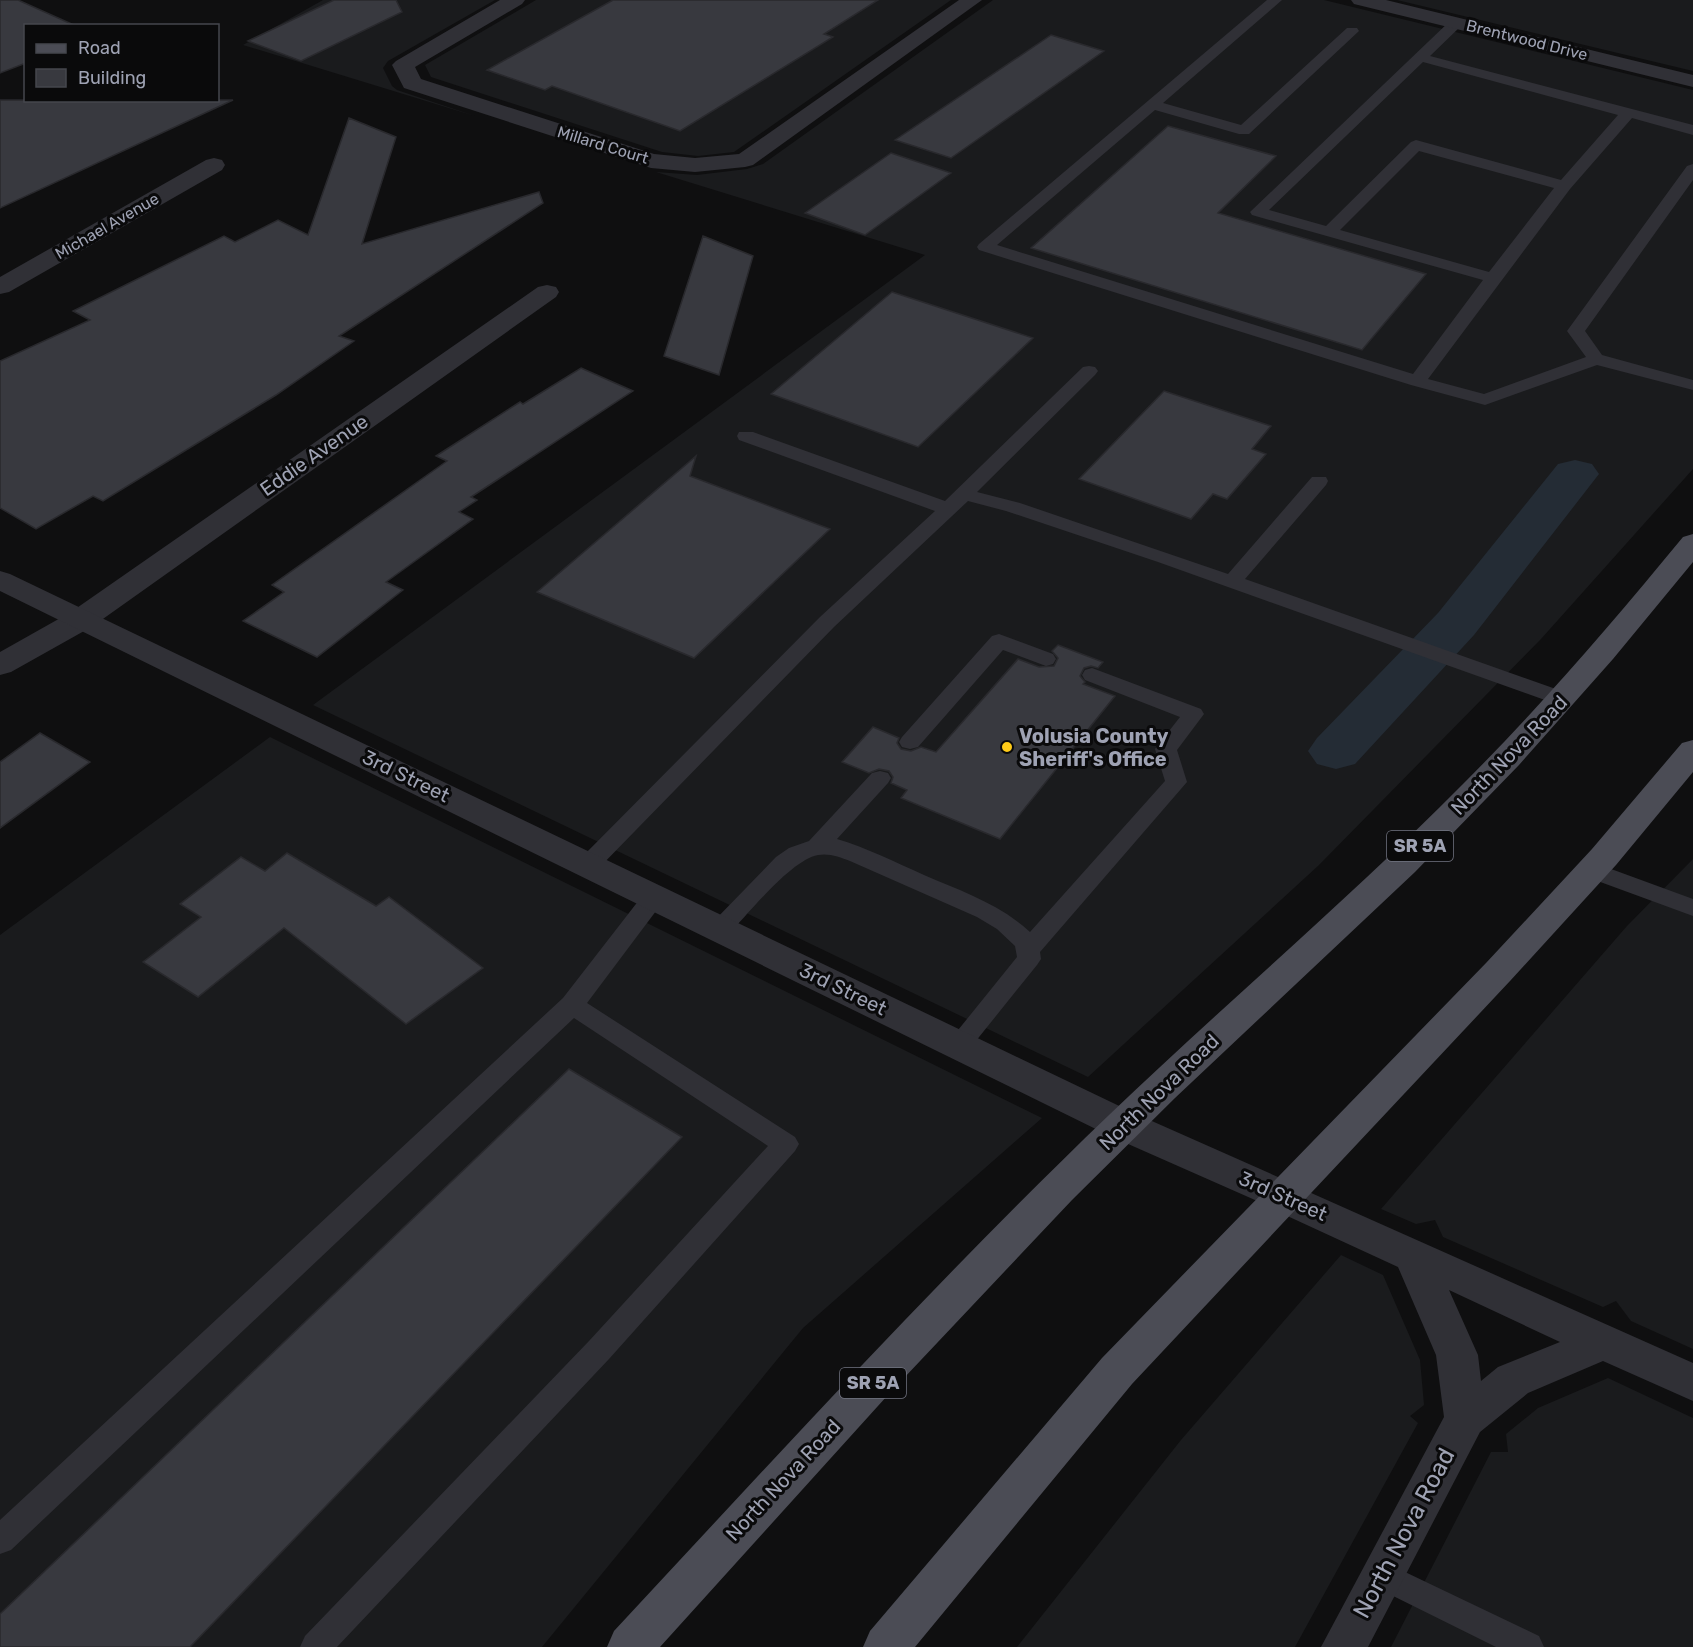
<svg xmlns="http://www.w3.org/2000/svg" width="1693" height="1647" font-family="Rubik,sans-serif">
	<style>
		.built { fill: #1a1b1d }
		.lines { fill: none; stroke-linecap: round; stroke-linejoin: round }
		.canal { fill: #242c35; fill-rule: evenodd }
		.building { fill: #38393f; stroke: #29292d; stroke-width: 1.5 }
		.service { fill: #303036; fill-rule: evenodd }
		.minor { fill: #303036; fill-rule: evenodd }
		.tertiary { fill: #303036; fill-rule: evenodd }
		.primary { fill: #4b4c55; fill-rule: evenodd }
		.poi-dot { fill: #ffcb18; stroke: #0a0a0b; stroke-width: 2 }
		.labels { text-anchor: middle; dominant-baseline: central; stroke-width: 6; stroke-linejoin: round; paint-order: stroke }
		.far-street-label { font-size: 16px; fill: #9ea2b3; stroke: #0a0a0b }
		.shield { fill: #0a0a0b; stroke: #727481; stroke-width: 1.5 }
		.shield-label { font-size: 18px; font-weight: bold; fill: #9ea2b3 }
		.street-label { font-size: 20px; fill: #9ea2b3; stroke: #0a0a0b }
		.poi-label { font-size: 20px; font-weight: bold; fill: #9ea2b3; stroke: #0a0a0b; text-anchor: start }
		.near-street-label { font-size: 24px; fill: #9ea2b3; stroke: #0a0a0b }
	</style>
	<rect width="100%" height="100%" fill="#0f0f10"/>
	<path class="built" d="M323 0H495L388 61 383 68 392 86 397 90 475 116 243 45Z
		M536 0H951L734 152 698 156 662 152 431 77 425 65Z
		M993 0H1324L1693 90V469L1541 639 1319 865 1088 1077 313 705 925 255 656 172 697 175 747 169 763 164Z
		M1397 0H1693V71Z
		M270 737 1042 1118 803 1328 542 1647H0V935Z
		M1693 859V1349L1631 1321 1616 1301 1603 1307 1443 1237 1435 1220 1416 1224 1381 1209 1627 926Z
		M1341 1255 1383 1275 1420 1360 1424 1405 1410 1416 1418 1423 1295 1647H1017L1181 1440Z
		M1608 1378 1693 1418V1647H1391L1491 1452H1508L1506 1434 1538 1408Z"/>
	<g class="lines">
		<path class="canal" d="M1575 460 1592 464 1599 474 1474 635 1355 764 1336 769 1317 764 1308 751 1317 738 1438 613 1558 464Z"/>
	</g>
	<path class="building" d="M0 0H18L76 26H26V63L0 73Z
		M334 0H396L402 12 301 61 248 41Z
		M613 0H878L824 34 833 37 680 131 552 86 545 90 487 70Z
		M1051 35 1104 51 951 158 895 140Z
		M0 100H233L0 208Z
		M349 118 396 137 362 244 539 192 543 203 339 336 354 341 276 395 103 501 93 496 36 529 0 508V361L90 320 73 311 224 236 235 242 278 220 308 235Z
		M1168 126 1276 156 1218 213 1426 274 1362 350 1031 248Z
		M891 153 951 173 865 235 805 213Z
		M703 236 753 256 719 375 664 356Z
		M892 292 1033 338 918 447 771 394Z
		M581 368 633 391 471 497 477 500 459 512 473 519 386 582 403 590 317 657 243 621 284 592 272 585 447 461 436 456 520 402 523 404Z
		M1164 391 1271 426 1252 449 1266 454 1227 499 1213 494 1191 519 1079 479Z
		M696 456 690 476 830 529 694 658 537 592Z
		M1058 645 1103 662 1098 668 1091 666 1084 668 1080 676 1085 682 1083 684 1115 696 1000 839 901 798 907 790 891 783 893 777 889 771 879 769 869 773 842 762 873 727 899 738 897 743 901 749 911 751 921 747 936 752 1018 659 1039 667 1054 666 1058 658 1052 651Z
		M40 733 90 762 0 828V762Z
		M287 853 376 906 389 897 483 968 406 1024 284 928 198 997 143 962 201 917 180 904 241 857 265 871Z
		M569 1069 682 1137 190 1647H0V1614Z"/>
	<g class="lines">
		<path class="service" d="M1267 0H1282L1163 103 1241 125 1347 28H1357L1359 31 1249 134H1239L1155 110 997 245 1413 374 1483 280 1252 215 1250 212 1451 20 1456 19 1463 23 1461 26 1430 56 1693 125V135L1632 118 1570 189 1428 379 1484 394 1586 357 1567 331 1687 166 1693 164V180L1585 331 1602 355 1693 380V390L1597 365 1485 405 1411 385 979 250 977 247 979 244ZM1423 62 1618 115 1561 180 1416 140 1411 142 1326 226 1269 210ZM1419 151 1554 188 1489 272 1340 230Z
			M1089 366 1095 367 1098 371 1095 375 977 492 1020 503 1228 574 1312 477H1326L1328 481 1326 485 1245 579 1570 694 1574 699 1570 704 1563 706 1556 704 1158 562 1006 511 968 501 834 627 596 871 588 873 580 871 577 865 580 859 820 617 935 511 739 440 737 436 739 432H753L945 501 1083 367Z
			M999 634 1053 654 1056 659 1053 664 1046 666 1003 650 918 747 910 749 902 747 899 742 902 737 992 636Z
			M1092 668 1201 709 1204 714 1177 750 1187 782 1040 952 1041 959 1037 965 967 1052 958 1055 949 1052 946 1045 1017 957 1015 946 997 929 977 917 850 861C840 857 829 853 818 855 791 860 748 914 728 935L720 938 712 935 708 929 712 923 776 857 789 848 809 841 872 773 880 771 888 773 891 778 888 783 837 839C867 848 895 862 924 875 961 891 1000 904 1030 932L1165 781 1155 749 1180 717 1085 680 1082 675 1085 670Z
			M1592 862 1693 899V916L1584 876 1581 870 1584 864Z
			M654 889 662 891 666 897 662 903 587 1003 795 1137 799 1144 795 1151 609 1359 337 1647H300L305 1636 589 1341 768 1146 574 1018 11 1550 0 1554V1520L563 998 646 891Z
			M1382 1561 1539 1636 1544 1647H1496L1371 1585 1367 1575 1371 1565Z"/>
		<path class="minor" d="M500 0H525L522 4 415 67 421 79 654 154 695 158 739 154 959 0H982L753 165 745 167 695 172 651 168 404 88 392 65 396 61Z
			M214 158 222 160 225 165 222 170 9 292 0 294V277L206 160Z
			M547 285 556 287 559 292 556 297 93 626 11 672 0 675V652L71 612 538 287Z
			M1282 1180 1693 1363V1401L1603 1361 1528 1393 1480 1432 1368 1647H1321L1444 1417 1436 1355 1398 1267 1268 1207 1263 1196 1268 1185ZM1449 1290 1560 1342 1498 1367 1481 1381 1478 1355Z"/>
		<path class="tertiary" d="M1351 0H1386L1693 75V87L1354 4Z
			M0 571 10 574 1136 1114 1296 1185 1301 1196 1296 1207 1282 1212 1110 1136 0 591Z"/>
		<path class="primary" d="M1693 534V562L1613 659 1519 765 1415 872 1175 1098 1072 1200 887 1396 660 1647H607L614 1631C776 1457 937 1280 1109 1115 1226 1003 1349 899 1463 784 1541 706 1613 622 1683 537Z
			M1693 740V772L1616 865 1510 981 1132 1384 915 1647H863L870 1631 1102 1358 1486 963 1592 849 1682 743Z"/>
	</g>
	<circle class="poi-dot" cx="1007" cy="747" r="6"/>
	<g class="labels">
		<g class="far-street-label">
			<text transform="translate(1527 40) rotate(14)">Brentwood Drive</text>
			<text transform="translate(603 145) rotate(17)">Millard Court</text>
			<text transform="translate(107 226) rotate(-30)">Michael Avenue</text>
		</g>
		<g class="shield">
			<rect x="1387" y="831" width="66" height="30" rx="4.5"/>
			<rect x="840" y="1368" width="66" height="30" rx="4.5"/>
		</g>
		<g class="shield-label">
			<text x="1420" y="846">SR 5A</text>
			<text x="873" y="1383">SR 5A</text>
		</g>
		<g class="street-label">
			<text transform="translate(314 455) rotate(-35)">Eddie Avenue</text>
			<text transform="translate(1509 755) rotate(-46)">North Nova Road</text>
			<text transform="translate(406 776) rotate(26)">3rd Street</text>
			<text transform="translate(843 989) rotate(26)">3rd Street</text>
			<text transform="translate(1159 1092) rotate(-44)">North Nova Road</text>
			<text transform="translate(1283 1196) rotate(24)">3rd Street</text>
			<text transform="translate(783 1480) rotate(-47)">North Nova Road</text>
		</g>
		<g class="poi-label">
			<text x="1019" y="736">Volusia County<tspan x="1019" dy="23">Sheriff's Office</tspan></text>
		</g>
		<g class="near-street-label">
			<text transform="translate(1404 1533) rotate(-62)">North Nova Road</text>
		</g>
	</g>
	<rect x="24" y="24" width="195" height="78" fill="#0a0a0b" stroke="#45474e" stroke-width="1.5"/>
	<rect x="36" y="44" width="30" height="9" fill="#4b4c55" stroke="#45474e" stroke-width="1.5"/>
	<text x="78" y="54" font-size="18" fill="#9ea2b3">Road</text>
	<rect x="36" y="69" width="30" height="18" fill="#38393f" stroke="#45474e" stroke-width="1.5"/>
	<text x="78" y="84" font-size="18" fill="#9ea2b3">Building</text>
</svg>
